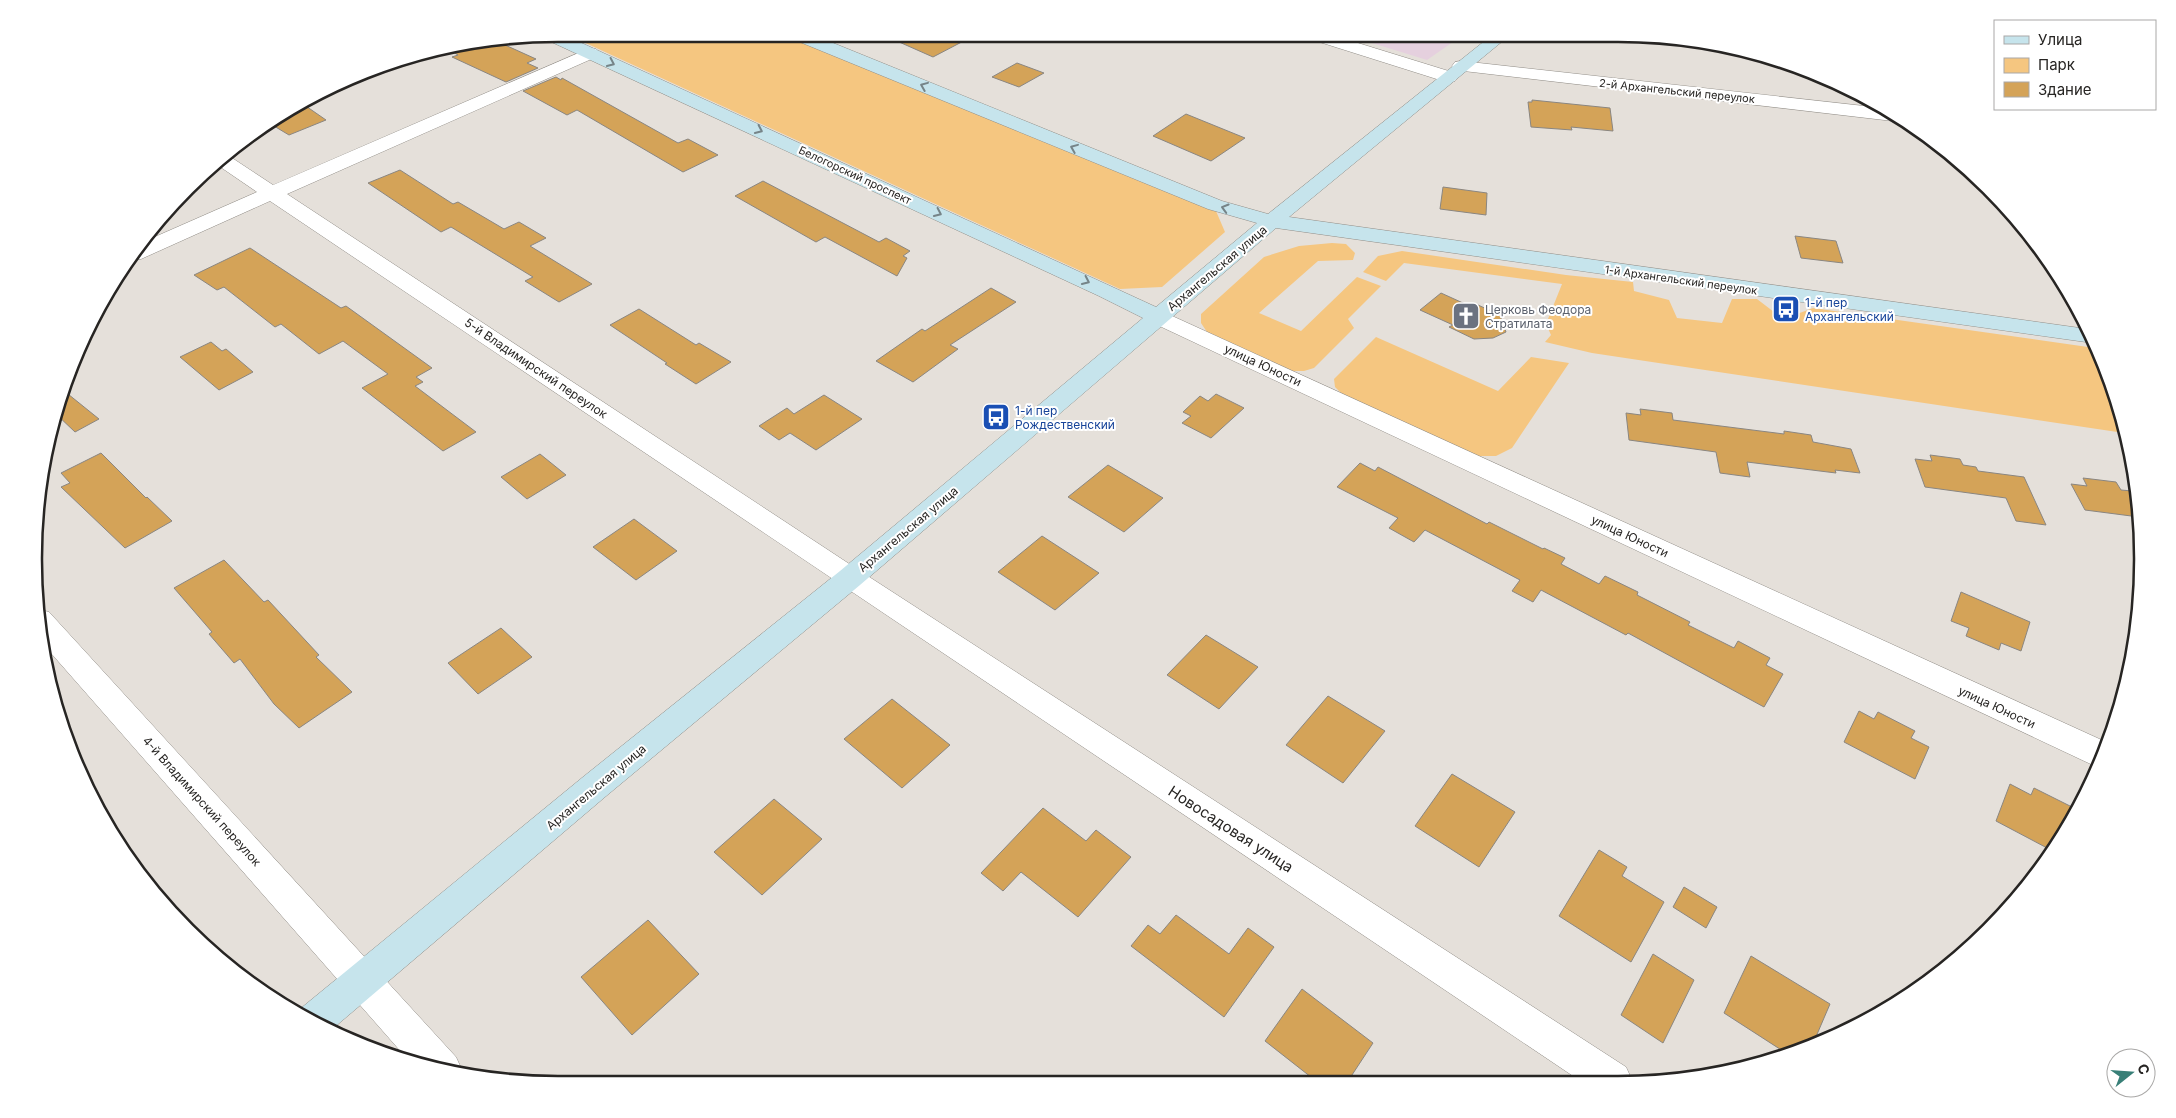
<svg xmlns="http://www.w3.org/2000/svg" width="2176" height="1118" font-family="Inter,sans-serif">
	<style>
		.education { fill: #e5d0de }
		.green { fill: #f5c680 }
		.building { fill: #d4a358; stroke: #8a8681 }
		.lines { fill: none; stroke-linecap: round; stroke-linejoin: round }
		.street-casing { stroke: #918d87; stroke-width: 1 }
		.secondary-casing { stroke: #918d87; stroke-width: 1 }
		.street { fill: #fff; fill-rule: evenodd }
		.secondary { fill: #c6e4ec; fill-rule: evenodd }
		.oneway { stroke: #768488 }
		.labels { text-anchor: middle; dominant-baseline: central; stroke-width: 4; stroke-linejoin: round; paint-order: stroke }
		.far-street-label { font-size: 11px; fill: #272523; stroke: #fff }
		.street-label { font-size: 12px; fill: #272523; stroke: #fff }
		.transit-label { font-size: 12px; fill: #164399; stroke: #fff; text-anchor: start }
		.worship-label { font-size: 12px; fill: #5b616d; stroke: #fff; text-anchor: start }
		.near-street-label { font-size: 15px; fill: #272523; stroke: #fff }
		.rim { fill: none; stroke: #272523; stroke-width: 2.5 }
	</style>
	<rect width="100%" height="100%" fill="#e5e0da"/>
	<path class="education" d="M1346 35H1463L1427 60Z"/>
	<path class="green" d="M566 34H785L1216 211 1225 232 1162 287 1120 289Z
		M1332 243 1346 244 1355 253 1353 260 1318 261 1259 313 1301 331 1357 277 1381 286 1348 319 1354 328 1314 368 1304 371H1289L1207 332 1201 323V314L1264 257 1299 246Z
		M1402 251 1566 275 1633 282 1634 291 1669 300 1677 318 1722 323 1732 299H1757L1774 312 1797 314 1813 308 2095 348 2114 390 2124 433 1592 353 1545 342 1551 335 1546 324 1562 284 1404 263 1386 281 1363 272 1378 256Z
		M1376 337 1498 391 1531 357 1569 363 1512 448 1496 456H1477L1343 395 1335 387 1334 379Z"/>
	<path class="building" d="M881 34H977L933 57Z
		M494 40 536 59 527 63 538 68 506 82 452 57 458 55 445 47 457 44Z
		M1017 63 1044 73 1019 87 992 77Z
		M556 77 561 80 562 78 678 143 688 139 718 155 683 172 577 110 567 115 523 91Z
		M1532 100 1610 108 1613 131 1571 127 1572 130 1531 127 1528 102H1532Z
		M300 102 326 120 289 135 269 123Z
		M1186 114 1245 138 1211 161 1153 136Z
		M400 170 453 204 458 202 504 229 519 222 546 238 530 246 592 284 559 302 525 281 533 277 451 227 441 232 368 183Z
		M763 181 879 242 886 238 910 251 903 256 907 258 897 276 825 237 816 242 735 196Z
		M1443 187 1487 193 1486 215 1440 209Z
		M1795 236 1836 241 1843 263 1801 258Z
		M250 248 341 308 346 306 432 368 416 377 423 382 415 386 476 432 443 451 362 388 388 374 343 341 319 354 281 324 275 327 224 287 217 290 194 275Z
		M991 288 1016 302 950 345 958 349 913 382 876 361 922 329 925 331Z
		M1441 293 1474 308 1478 305 1500 315 1506 332 1493 338 1474 339 1449 327 1453 325 1420 310Z
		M639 309 696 345 699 343 731 362 696 384 665 364 667 363 610 325Z
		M211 342 222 351 226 349 253 372 219 390 180 357Z
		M63 390 99 419 75 432 55 413Z
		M1216 394 1244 408 1211 438 1182 423 1191 416 1183 412 1200 396 1208 401Z
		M824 395 862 419 816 450 790 433 779 440 759 426 787 408 794 414Z
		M1640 409 1672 413 1673 420 1681 421 1784 434V431L1811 435 1813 442 1851 449 1860 473 1835 470 1836 473 1747 462 1750 477 1720 473 1716 452 1629 440 1626 413 1641 415Z
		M101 453 146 498 147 497 172 521 125 548 61 487 70 483 61 473Z
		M540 454 566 475 527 499 501 477Z
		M1930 455 1960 459 1963 465 1976 467 1978 471 2024 477 2046 525 2016 521 2006 498 1925 487 1915 459 1932 461Z
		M1360 463 1375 471 1378 467 1487 524 1489 522 1543 549 1544 548 1565 558 1561 564 1599 584 1605 576 1638 592 1637 595 1690 622 1688 625 1734 648 1738 641 1770 658 1766 665 1783 674 1764 707 1628 633 1626 635 1541 590 1533 602 1512 591 1520 580 1425 530 1414 542 1389 528 1398 518 1337 487Z
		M1108 465 1163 498 1124 532 1068 497Z
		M2083 478 2116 482 2121 490 2132 491 2138 501 2139 517 2085 510 2071 484 2087 486Z
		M634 519 677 551 636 580 593 547Z
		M1042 536 1099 573 1055 610 998 572Z
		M224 560 264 602 268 600 319 655 316 657 352 692 299 728 274 704 240 659 234 663 209 634 212 632 174 588Z
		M1961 592 2030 622 2021 651 2001 643 1999 650 1966 636 1969 628 1951 621Z
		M501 628 532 657 478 694 448 663Z
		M1206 635 1258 667 1219 709 1167 675Z
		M1328 696 1385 731 1343 783 1286 745Z
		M892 699 950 745 902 788 844 739Z
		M1859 711 1874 719 1878 712 1915 731 1911 738 1929 747 1915 779 1844 742Z
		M1452 774 1515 812 1479 867 1415 826Z
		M2010 784 2031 795 2034 788 2076 809 2049 849 1996 821Z
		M774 799 822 839 762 895 714 852Z
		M1043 808 1086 841 1096 830 1131 857 1078 917 1021 872 1003 891 981 873Z
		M1599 850 1627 867 1622 876 1664 902 1631 962 1559 916Z
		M1684 887 1717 907 1706 928 1673 907Z
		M1176 915 1229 954 1248 928 1274 947 1224 1017 1131 946 1148 925 1160 934Z
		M648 920 699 974 632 1035 581 977Z
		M1653 954 1694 980 1663 1043 1621 1015Z
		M1751 956 1830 1004 1812 1046 1786 1053 1724 1013Z
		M1302 989 1373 1043 1348 1081H1316L1265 1041Z"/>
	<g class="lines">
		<g class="street-casing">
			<path id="street" d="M1308 35H1332L1455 73 1458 77 1455 81 1449 82 1443 81 1310 39Z
				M590 48 596 49 599 53 596 57 287 194 860 571 1626 1067 1632 1080H1579L270 201 141 259H128L141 243 257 192 216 164 226 154 273 185Z
				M1461 61 1882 108 1899 119 1893 121 1455 70 1452 66 1455 62Z
				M1159 310 2106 742 2097 767 1151 322 1148 317 1151 312Z
				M37 609 49 612 456 1057 462 1070 461 1073 423 1066 410 1062 43 644Z"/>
		</g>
		<g class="secondary-casing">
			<path id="secondary" d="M562 34 1156 307 1257 223 1208 209 790 38 788 34H811L1222 201 1268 214 1492 35H1510L1289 217 2087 329 2093 343 1276 228 860 585 605 797 330 1031 298 1013 300 1009 583 777 840 571 1143 318 1099 296 545 39 543 35Z"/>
		</g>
		<use href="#street" class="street"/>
		<use href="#secondary" class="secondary"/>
	</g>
	<defs><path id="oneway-chevron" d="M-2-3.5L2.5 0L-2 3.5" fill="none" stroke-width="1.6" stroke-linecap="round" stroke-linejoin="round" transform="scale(1.25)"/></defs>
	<g class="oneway">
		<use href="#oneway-chevron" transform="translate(611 63) rotate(25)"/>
		<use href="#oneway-chevron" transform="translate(924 86) rotate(-158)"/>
		<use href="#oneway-chevron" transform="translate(759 130) rotate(25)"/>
		<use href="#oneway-chevron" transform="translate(1074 148) rotate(-158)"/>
		<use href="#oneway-chevron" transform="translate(1225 208) rotate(-164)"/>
		<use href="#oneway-chevron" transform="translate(938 213) rotate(25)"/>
		<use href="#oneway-chevron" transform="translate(1086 281) rotate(25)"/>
	</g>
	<defs>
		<g id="bus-square" transform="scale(1.4375)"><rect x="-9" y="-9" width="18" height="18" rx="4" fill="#1a4fb4" stroke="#fff"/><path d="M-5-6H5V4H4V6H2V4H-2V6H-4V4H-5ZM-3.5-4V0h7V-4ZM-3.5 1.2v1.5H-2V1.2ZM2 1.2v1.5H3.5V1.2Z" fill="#fff"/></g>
		<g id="church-square" transform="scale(1.4375)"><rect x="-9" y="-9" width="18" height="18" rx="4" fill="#6b7280" stroke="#fff"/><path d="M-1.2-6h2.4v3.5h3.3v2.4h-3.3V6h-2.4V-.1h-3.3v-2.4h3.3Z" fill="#fff"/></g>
	</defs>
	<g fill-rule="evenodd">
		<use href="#bus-square" x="1786" y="309"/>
		<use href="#church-square" x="1466" y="316"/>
		<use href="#bus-square" x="996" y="417"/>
	</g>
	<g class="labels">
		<g class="far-street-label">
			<text transform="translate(1677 91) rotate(6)">2-й Архангельский переулок</text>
			<text transform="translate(855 175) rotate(25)">Белогорский проспект</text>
			<text transform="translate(1681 280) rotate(8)">1-й Архангельский переулок</text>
		</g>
		<g class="street-label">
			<text transform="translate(1217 268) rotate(-40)">Архангельская улица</text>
			<text transform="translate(1263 365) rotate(25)">улица Юности</text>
			<text transform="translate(536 368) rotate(34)">5-й Владимирский переулок</text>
			<text transform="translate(908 529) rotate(-40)">Архангельская улица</text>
			<text transform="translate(1630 536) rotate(25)">улица Юности</text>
			<text transform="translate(1997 707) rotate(25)">улица Юности</text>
			<text transform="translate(596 787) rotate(-40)">Архангельская улица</text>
			<text transform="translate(202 801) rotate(48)">4-й Владимирский переулок</text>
		</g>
		<g class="transit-label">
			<text x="1805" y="302">1-й пер<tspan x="1805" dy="14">Архангельский</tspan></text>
			<text x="1015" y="410">1-й пер<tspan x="1015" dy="14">Рождественский</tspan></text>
		</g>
		<g class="worship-label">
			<text x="1485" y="309">Церковь Феодора<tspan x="1485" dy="14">Стратилата</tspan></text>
		</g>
		<g class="near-street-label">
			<text transform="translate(1231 829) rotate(33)">Новосадовая улица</text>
		</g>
	</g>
	<path d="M0 0H2176V1118H0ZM558 42H1618A516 516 0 0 1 2134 558V560A516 516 0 0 1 1618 1076H558A516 516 0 0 1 42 560V558A516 516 0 0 1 558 42Z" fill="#fff" fill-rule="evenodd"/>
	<path class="rim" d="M558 42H1618A516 516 0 0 1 2134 558V560A516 516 0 0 1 1618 1076H558A516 516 0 0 1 42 560V558A516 516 0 0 1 558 42Z"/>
	<rect x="1994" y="20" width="162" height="90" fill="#ffffff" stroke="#a9a8a7"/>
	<rect x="2004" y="36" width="25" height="8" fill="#c6e4ec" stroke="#a9a8a7"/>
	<text x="2038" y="45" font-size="15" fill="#272523">Улица</text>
	<rect x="2004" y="58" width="25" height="15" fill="#f5c680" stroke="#a9a8a7"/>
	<text x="2038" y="70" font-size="15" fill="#272523">Парк</text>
	<rect x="2004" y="82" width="25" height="15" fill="#d4a358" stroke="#a9a8a7"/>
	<text x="2038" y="95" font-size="15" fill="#272523">Здание</text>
	<g transform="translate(2131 1073) rotate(73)"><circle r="24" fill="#ffffff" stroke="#a9a8a7"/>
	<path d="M0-4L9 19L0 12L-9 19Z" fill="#387f77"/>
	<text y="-8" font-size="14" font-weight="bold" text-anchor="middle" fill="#272523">С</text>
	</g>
</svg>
